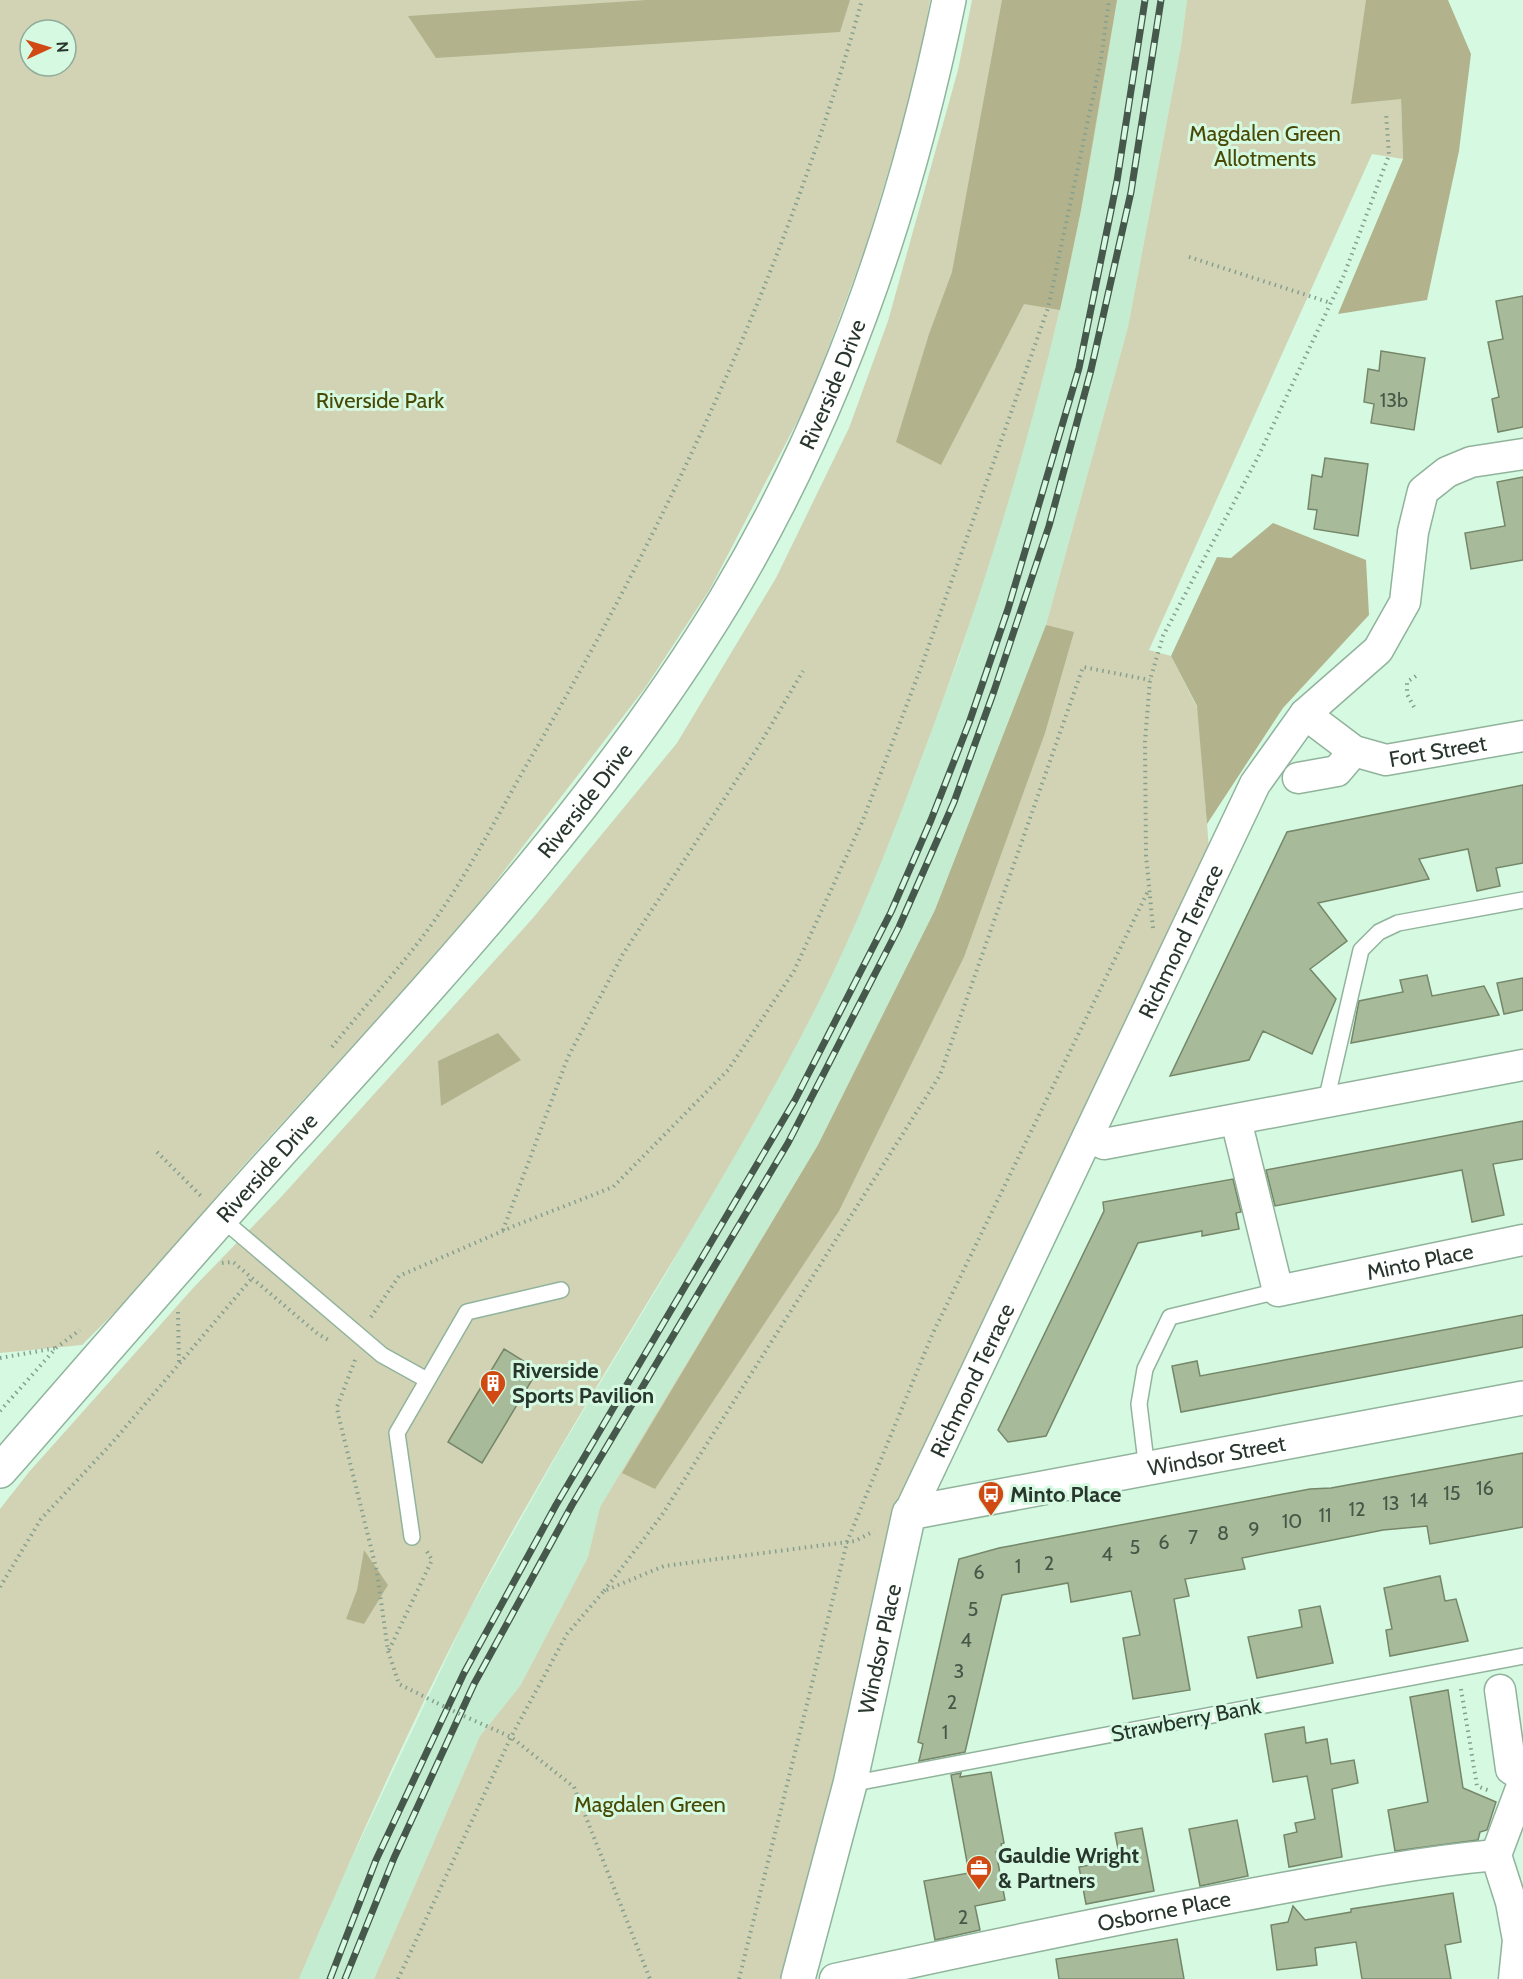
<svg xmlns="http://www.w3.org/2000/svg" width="1523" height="1979" font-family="Cabin,sans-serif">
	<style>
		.built { fill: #c3ecd0 }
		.green { fill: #d2d3b5; fill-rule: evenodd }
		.forest { fill: #b2b38d }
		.building { fill: #a7ba9a; stroke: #758768; stroke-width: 1.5 }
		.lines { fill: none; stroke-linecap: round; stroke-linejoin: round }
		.service-casing { stroke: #91b39c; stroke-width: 18 }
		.minor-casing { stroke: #91b39c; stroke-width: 33 }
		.tertiary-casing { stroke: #91b39c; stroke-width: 36 }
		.primary-casing { stroke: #91b39c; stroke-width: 36 }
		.path { stroke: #859f8e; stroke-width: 4; stroke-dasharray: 1.5 4.5; stroke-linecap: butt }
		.service { stroke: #fff; stroke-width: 15 }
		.minor { stroke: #fff; stroke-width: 30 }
		.tertiary { stroke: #fff; stroke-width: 33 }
		.primary { stroke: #fff; stroke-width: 33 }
		.rail-casing { stroke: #46584c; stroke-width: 7 }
		.rail { stroke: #d5f9e1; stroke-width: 4.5; stroke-dasharray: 14; stroke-linecap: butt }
		.path-bridge { stroke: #859f8e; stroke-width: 4; stroke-dasharray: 1.5 4.5; stroke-linecap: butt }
		.labels { text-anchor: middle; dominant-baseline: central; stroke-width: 6; stroke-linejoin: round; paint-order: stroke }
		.number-label { font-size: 20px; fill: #485748 }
		.park-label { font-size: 22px; fill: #494906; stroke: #d5f9e1 }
		.street-label { font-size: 22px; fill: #28362d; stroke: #d5f9e1 }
		.poi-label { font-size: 22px; font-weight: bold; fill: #28362d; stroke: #d5f9e1; text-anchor: start }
	</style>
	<rect width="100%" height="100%" fill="#d5f9e1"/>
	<path class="built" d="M1117 0H1187L1181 46 1128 327 1046 625 935 910 818 1145 600 1507 588 1557 520 1686 480 1736 374 1979H299L341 1881 467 1615 558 1453 664 1277 809 1021 914 778 959 657 1009 499 1060 310 1081 210Z"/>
	<path class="green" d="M0 0H930L918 72 866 246 811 395 710 589 645 688 460 928 241 1168 140 1287 82 1345 0 1353ZM30 30H66V66H30Z
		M972 0H1117C1100 103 1084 207 1060 309 1024 460 978 609 923 754 889 845 853 937 808 1023 703 1225 572 1413 467 1615 406 1733 351 1857 299 1979H0V1509L29 1472 194 1287 282 1196 533 918 677 743 776 578 849 428 888 321 958 70ZM504 1349 538 1370 482 1463 448 1442Z
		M1187 0H1368L1358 103 1401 98 1403 159 1372 154 1149 650 1171 656 1198 709 1210 862 906 1505 786 1979H374L480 1736 520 1686 588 1557 600 1507 818 1145 935 910 1046 625 1128 327 1181 46Z"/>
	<path class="forest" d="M646 0H850L840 32 436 58 408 16Z
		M1002 0H1117L1081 210 1060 310 1024 304 941 465 896 442 929 334 952 272Z
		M1366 0H1448L1471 54 1459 151 1427 300 1338 314 1403 159 1401 99 1351 104Z
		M1273 523 1366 560 1369 615 1283 708 1207 824 1197 706 1171 656 1217 557 1231 558Z
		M1046 625 1074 632 1045 733 964 957 839 1211 655 1489 622 1473 818 1145 935 910Z
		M498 1033 521 1060 441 1106 438 1061Z
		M364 1550 388 1585 364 1624 346 1619 357 1590Z"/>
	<path class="building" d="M1523 296V427L1498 432 1492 399 1499 397 1488 342 1503 339 1496 301Z
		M1381 351 1425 358 1414 430 1371 423 1374 404 1364 402 1368 369 1379 371Z
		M1325 458 1368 464 1358 536 1314 529 1317 510 1308 509 1312 475 1322 477Z
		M1523 477V560L1471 569 1465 533 1505 526 1497 482Z
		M1523 785V863L1496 868 1500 886 1477 891 1468 849 1419 859 1429 879 1318 903 1347 941 1310 969 1336 999 1312 1054 1263 1031 1249 1060 1170 1076 1287 832Z
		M1427 975 1432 996 1484 986 1499 1015 1351 1043 1359 1001 1403 992 1400 980Z
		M1523 978V1010L1504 1014 1497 983Z
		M1523 1121V1159L1493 1164 1504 1215 1472 1222 1462 1170 1275 1206 1266 1170Z
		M1233 1179 1241 1212 1236 1213 1239 1229 1202 1236V1231L1138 1243 1046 1436 1008 1442 998 1430 1104 1211 1103 1202Z
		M1523 1315V1347L1181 1412 1172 1366 1197 1361 1200 1376Z
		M504 1349 538 1370 482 1463 448 1442Z
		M1523 1453V1527L1430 1544 1427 1526 1383 1530 1242 1558 1245 1569 1185 1579 1189 1596 1174 1599 1190 1690 1133 1699 1123 1638 1140 1635 1131 1591 1071 1602 1068 1583 1002 1595 965 1752 919 1761 923 1744 918 1742 959 1559 999 1548 1310 1489 1331 1488Z
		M1440 1576 1445 1601 1456 1599 1468 1641 1390 1656 1386 1630 1392 1629 1384 1588Z
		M1320 1606 1333 1663 1257 1678 1248 1637 1302 1627 1299 1610Z
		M1448 1690 1463 1788 1496 1802 1487 1830 1480 1832 1478 1840 1395 1851 1388 1810 1428 1802 1410 1697Z
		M1304 1727 1306 1743 1327 1739 1331 1764 1354 1760 1358 1783 1332 1789 1342 1857 1289 1867 1284 1835 1297 1832 1295 1823 1315 1819 1307 1776 1273 1782 1265 1734Z
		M991 1772 1004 1843 1001 1844 1003 1850 996 1852 1005 1900 975 1906 980 1930 935 1940 924 1881 969 1873 951 1775 961 1773 960 1777Z
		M1237 1820 1248 1876 1200 1886 1189 1829Z
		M1142 1828 1154 1891 1086 1904 1079 1867 1120 1859 1115 1833Z
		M1453 1893 1461 1942 1445 1945 1451 1979H1362L1356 1942 1315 1948 1317 1965 1277 1970 1271 1925 1288 1922 1293 1906 1305 1920 1351 1912V1909Z
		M1177 1939 1184 1979H1059L1056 1959Z"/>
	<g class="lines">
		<g class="service-casing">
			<path id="service" d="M1326 1101 1361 950 1379 932 1398 923 1523 900
				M221 1218 382 1355 427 1380
				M1147 1470 1139 1404 1145 1369 1170 1317 1278 1291
				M412 1537 397 1433 467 1312 561 1290
				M850 1784 1523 1656"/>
		</g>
		<g class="minor-casing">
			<g id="minor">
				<path id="s1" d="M1305 714 1354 751 1386 760 1523 736"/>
				<path d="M1298 778 1337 771 1354 751"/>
				<path id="s2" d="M1236 1120 1278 1291 1523 1240"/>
				<path d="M1088 1136 1104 1144 1523 1065"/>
				<path id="s3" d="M909 1513 1255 784 1305 714 1378 650 1405 602 1413 532 1423 491 1447 472 1471 462 1523 454"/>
				<path d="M1500 1690 1511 1769 1523 1776"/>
				<path id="s4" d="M835 1979C968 1950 1101 1922 1235 1897 1322 1881 1408 1863 1496 1855"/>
				<path d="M1514 1979 1518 1940 1511 1902 1496 1855 1523 1783"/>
			</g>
		</g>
		<g class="tertiary-casing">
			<g id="tertiary">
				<path id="s5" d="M798 1979 850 1784 909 1513 1523 1398"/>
			</g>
		</g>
		<g class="primary-casing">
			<g id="primary">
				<path id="s6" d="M0 1471C98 1359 195 1246 295 1136 449 966 606 796 725 600 836 415 906 210 949 0"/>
			</g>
		</g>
		<path class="path" d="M1189 257 1331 303
			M1414 707 1407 694V682L1419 674
			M1153 928 1146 855 1145 741 1150 680 1163 636 1257 459 1344 275 1389 155 1386 113
			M332 1047C368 1002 412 955 443 908 476 859 503 805 533 754 671 517 788 265 862 0
			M157 1152 201 1196
			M503 1230 568 1057 623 954 760 744 803 671
			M222 1263 233 1262 318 1334 330 1341
			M178 1312 179 1364
			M371 1317 399 1276 514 1226 613 1187 728 1070 794 971 863 820 923 662 1048 308 1101 59 1109 0
			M0 1358 56 1348
			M355 1360 337 1407 338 1414 377 1572 388 1651 399 1684 437 1703
			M0 1411 56 1348 80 1330
			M0 1587 41 1519 112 1443 252 1278
			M604 1591 662 1515 940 1075 1083 667 1150 680
			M389 1650 432 1560 426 1550
			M1461 1689 1477 1786 1490 1791
			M464 1716 511 1737 574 1787 650 1979
			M398 1979 511 1737 567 1634 604 1591 664 1566 855 1541 874 1531
			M739 1979 847 1542 932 1335 1149 889"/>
		<use href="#service" class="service"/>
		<use href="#minor" class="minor"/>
		<use href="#tertiary" class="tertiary"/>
		<use href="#primary" class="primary"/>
		<g class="rail-casing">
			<path id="rail" d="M330 1979 376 1860 464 1673 556 1505 795 1100 891 912 931 820 969 723 1008 609 1079 368 1117 181 1145 0
				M345 1979 394 1858 474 1684 572 1505 788 1143 899 927 954 802 994 691 1049 526 1091 370 1131 192 1161 0"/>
		</g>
		<use href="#rail" class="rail"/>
		<path class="path-bridge" d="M437 1703 464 1716"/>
	</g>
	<defs>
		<g id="building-pin" transform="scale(1.35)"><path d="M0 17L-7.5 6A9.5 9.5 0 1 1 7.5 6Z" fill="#d14a14" stroke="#d5f9e1"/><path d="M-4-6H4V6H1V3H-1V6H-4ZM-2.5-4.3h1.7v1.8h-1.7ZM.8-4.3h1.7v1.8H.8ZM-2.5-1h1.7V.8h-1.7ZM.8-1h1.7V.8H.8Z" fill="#fff"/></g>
		<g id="bus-pin" transform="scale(1.35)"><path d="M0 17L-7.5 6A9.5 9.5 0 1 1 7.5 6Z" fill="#d14a14" stroke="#d5f9e1"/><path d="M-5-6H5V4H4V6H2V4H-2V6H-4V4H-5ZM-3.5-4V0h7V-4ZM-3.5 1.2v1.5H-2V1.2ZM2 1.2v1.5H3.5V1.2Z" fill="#fff"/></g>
		<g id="office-pin" transform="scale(1.35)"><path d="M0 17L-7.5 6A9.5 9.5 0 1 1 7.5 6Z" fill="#d14a14" stroke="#d5f9e1"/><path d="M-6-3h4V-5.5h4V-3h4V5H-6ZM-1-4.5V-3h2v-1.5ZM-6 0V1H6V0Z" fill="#fff"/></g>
	</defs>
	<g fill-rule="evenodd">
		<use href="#building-pin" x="493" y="1383"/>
		<use href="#bus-pin" x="991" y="1494"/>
		<use href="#office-pin" x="979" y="1868"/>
	</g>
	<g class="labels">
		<g class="number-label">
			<text x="1394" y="400">13b</text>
			<text x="1485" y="1488">16</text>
			<text x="1452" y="1493">15</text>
			<text x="1419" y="1500">14</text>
			<text x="1391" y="1503">13</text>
			<text x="1357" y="1509">12</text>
			<text x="1325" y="1515">11</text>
			<text x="1292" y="1521">10</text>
			<text x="1254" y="1529">9</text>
			<text x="1223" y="1533">8</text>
			<text x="1193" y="1537">7</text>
			<text x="1164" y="1542">6</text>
			<text x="1135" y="1547">5</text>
			<text x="1107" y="1554">4</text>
			<text x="1049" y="1563">2</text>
			<text x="1018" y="1566">1</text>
			<text x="979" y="1572">6</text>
			<text x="973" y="1609">5</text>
			<text x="966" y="1640">4</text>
			<text x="959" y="1671">3</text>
			<text x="952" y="1702">2</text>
			<text x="945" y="1732">1</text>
			<text x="963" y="1917">2</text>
		</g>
		<g class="park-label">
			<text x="1265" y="133">Magdalen Green<tspan x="1265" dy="25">Allotments</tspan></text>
			<text x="380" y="400">Riverside Park</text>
			<text x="650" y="1804">Magdalen Green</text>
		</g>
		<g class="street-label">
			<text stroke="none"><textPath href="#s6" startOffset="1376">Riverside Drive</textPath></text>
			<text stroke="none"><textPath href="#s1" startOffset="147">Fort Street</textPath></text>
			<text stroke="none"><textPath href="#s6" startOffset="890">Riverside Drive</textPath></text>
			<text stroke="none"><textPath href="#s3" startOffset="633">Richmond Terrace</textPath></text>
			<text stroke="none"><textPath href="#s6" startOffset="404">Riverside Drive</textPath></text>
			<text stroke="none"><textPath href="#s2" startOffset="321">Minto Place</textPath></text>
			<text stroke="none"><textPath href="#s3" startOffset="147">Richmond Terrace</textPath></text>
			<text stroke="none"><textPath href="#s5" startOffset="792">Windsor Street</textPath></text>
			<text stroke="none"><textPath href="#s5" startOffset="340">Windsor Place</textPath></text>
			<text transform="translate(1186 1720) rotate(-11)">Strawberry Bank</text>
			<text stroke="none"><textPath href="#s4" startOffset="336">Osborne Place</textPath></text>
		</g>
		<g class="poi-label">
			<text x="512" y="1370">Riverside<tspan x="512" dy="25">Sports Pavilion</tspan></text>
			<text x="1010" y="1494">Minto Place</text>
			<text x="998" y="1855">Gauldie Wright<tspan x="998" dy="25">&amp; Partners</tspan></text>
		</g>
	</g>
	<g transform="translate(48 48) rotate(86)"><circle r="28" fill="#d5f9e1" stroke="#90ab99" stroke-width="1.5"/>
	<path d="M0-4.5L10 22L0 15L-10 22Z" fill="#d14a14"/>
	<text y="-9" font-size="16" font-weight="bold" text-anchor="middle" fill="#28362d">N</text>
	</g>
</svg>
